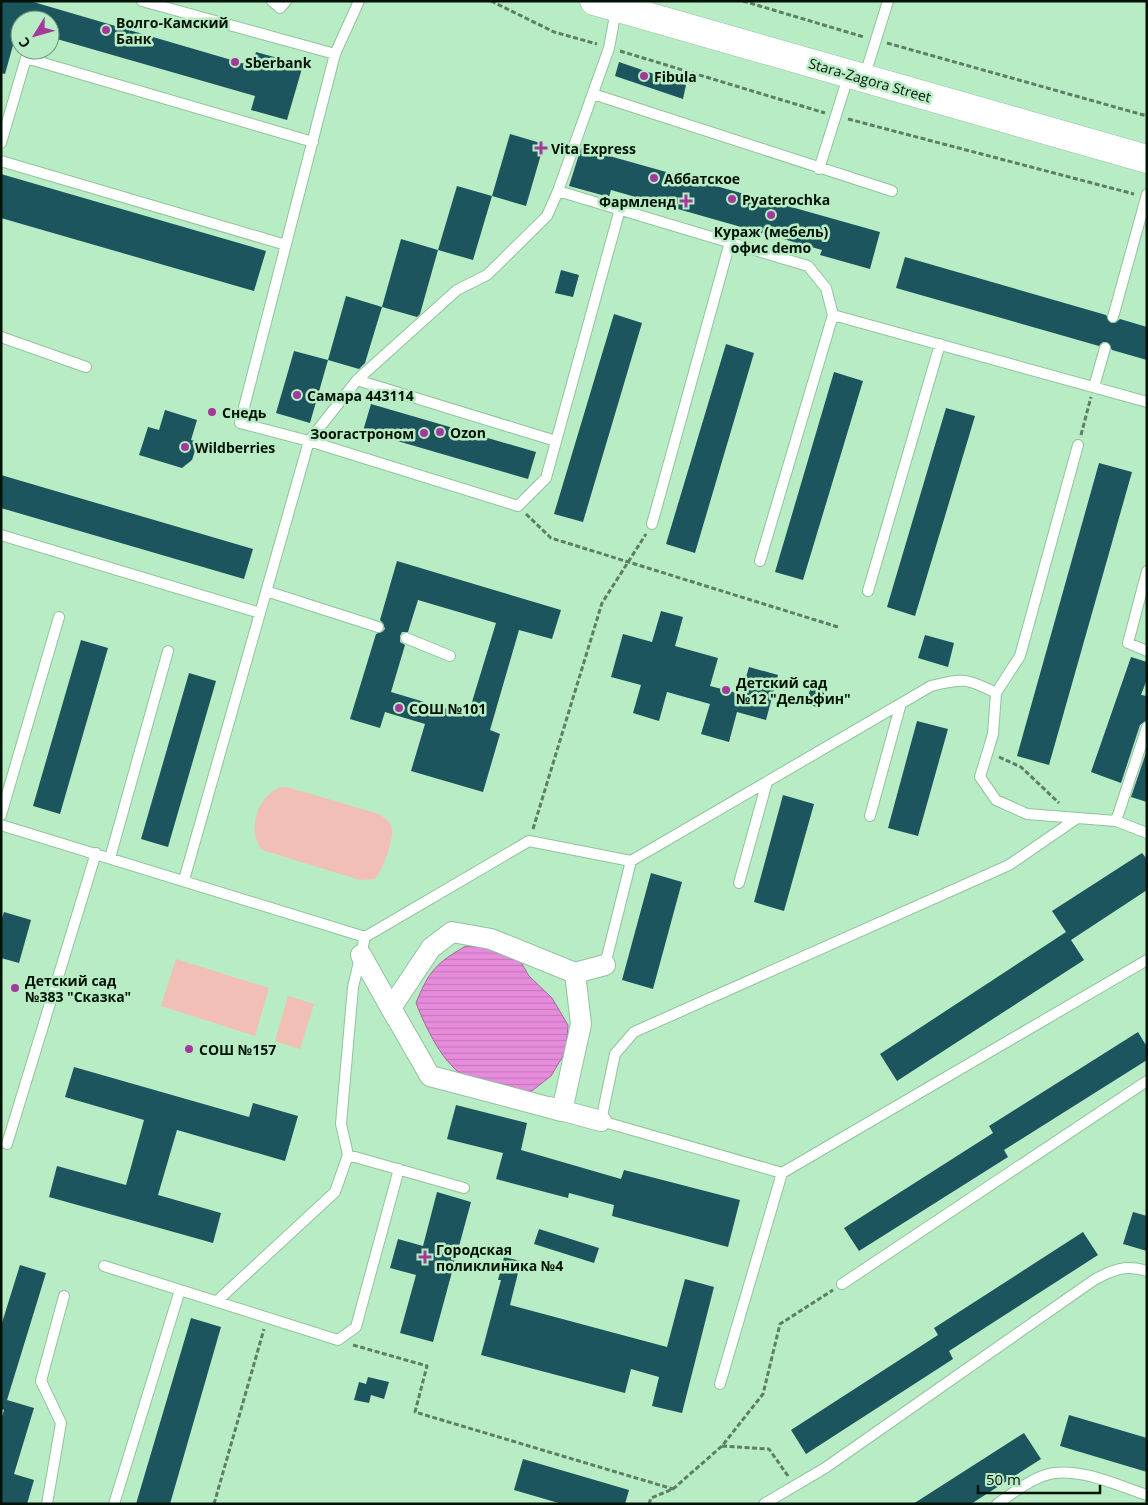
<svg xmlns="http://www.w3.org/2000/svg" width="1148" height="1505" font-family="'Open Sans',sans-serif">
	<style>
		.grass { fill: #f1bfb5 }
		.water { fill: url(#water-rules); stroke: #a2679c }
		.building { fill: #1d555f; fill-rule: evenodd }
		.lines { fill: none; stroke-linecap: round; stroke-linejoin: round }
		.lane-casing { stroke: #90c39c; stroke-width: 12 }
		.street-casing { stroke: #90c39c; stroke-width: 22 }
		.secondary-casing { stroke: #90c39c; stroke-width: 29 }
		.path { stroke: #5c7f65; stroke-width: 3; stroke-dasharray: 5 2.5; stroke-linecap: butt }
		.lane { stroke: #fff; stroke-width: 10 }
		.street { stroke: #fff; stroke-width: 20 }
		.secondary { stroke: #fff; stroke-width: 28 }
		.poi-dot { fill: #a3399a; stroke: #b8ecc4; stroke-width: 2 }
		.labels { text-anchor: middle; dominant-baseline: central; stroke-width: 5; stroke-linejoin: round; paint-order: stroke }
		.poi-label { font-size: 14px; font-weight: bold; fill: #011206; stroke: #b8ecc4; text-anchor: start }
		.street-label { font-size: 14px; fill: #011206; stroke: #b8ecc4 }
	</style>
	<defs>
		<pattern id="water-rules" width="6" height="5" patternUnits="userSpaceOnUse" patternTransform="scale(1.25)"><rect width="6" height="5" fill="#e78cdc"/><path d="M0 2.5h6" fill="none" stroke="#c478bb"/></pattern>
	</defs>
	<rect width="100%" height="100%" fill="#b8ecc4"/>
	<path class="grass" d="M281 787H287L379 814C383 817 388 820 391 825 396 837 383 869 375 879L360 880 262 850C246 830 258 795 281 787Z
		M176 959 269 988 255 1036 161 1006Z
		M288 996 314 1004 300 1049 275 1041Z"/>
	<path class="water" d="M466 946H491L518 957 529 976 552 998 568 1025 566 1051 551 1076 528 1094C514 1090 479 1086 468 1079 443 1065 426 1028 416 1003 429 971 436 963 466 946Z"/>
	<path class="building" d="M1 1H30L252 66 256 52 303 65 287 120 251 110 255 96 50 37V20H20L5 74 1 73Z
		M619 62 686 85 683 99 615 76Z
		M510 134 544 144 526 206 492 196Z
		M581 148 880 232 870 269 820 255 822 250 611 190 609 197 569 186Z
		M1 174 266 251 254 291 1 218Z
		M457 186 492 196 473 260 438 250Z
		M401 239 438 250 420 314 417 317 382 307Z
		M905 257 1106 315 1111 323H1115L1120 319 1147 327V360L1112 350 1107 342H1103L1099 346 896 288Z
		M561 270 579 275 573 297 555 293Z
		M346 296 382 307 365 363 359 369 328 360Z
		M614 314 642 323 583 522 554 514Z
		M726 344 754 353 695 553 666 544Z
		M294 351 328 360 310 423 276 413Z
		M834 372 863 381 803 580 775 572Z
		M371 404 536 452 528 479 363 431Z
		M946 408 975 416 915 616 887 607Z
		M165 410 197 420 191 440 198 442 192 460 182 468 139 455 148 427 159 430Z
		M1099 463 1132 472 1049 765 1017 756Z
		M1 475 253 549 244 579 1 508Z
		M397 561 561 610 552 639 519 630 490 730 500 734 483 792 411 771 425 724 385 712 380 728 350 719 376 634 382 632 385 629 383 623 380 620ZM418 600 496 623 468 715 391 692 405 645 400 642V636L402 632H408Z
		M661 611 683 617 675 646 718 658 710 686 741 694 749 667 778 675 766 720 737 712 729 742 701 734 710 704 667 692 659 721 633 713 641 685 611 677 623 634 652 642Z
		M925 635 954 643 948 667 918 658Z
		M81 640 108 648 60 814 33 806Z
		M1131 657 1147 662V679L1141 695 1147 696V720L1140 725 1121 783 1091 772Z
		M189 673 216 681 168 847 141 839Z
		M811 686 825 690 820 708 806 704Z
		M917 721 948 729 918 836 888 828Z
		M1147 750V802L1131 797Z
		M783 795 814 804 784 911 754 902Z
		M1142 853 1147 859V890L1071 940 1084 960 897 1081 880 1054 1066 932 1052 911Z
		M651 873 682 882 653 989 622 980Z
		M4 912 31 920 19 963 1 958V921Z
		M1138 1032 1147 1047V1060L1004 1150 1008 1157 859 1251 844 1228 993 1133 989 1126Z
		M74 1067 249 1117 253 1103 298 1116 285 1161 177 1130 158 1195 221 1213 213 1243 49 1197 57 1166 126 1185 144 1120 65 1097Z
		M456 1105 527 1123 521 1150 621 1179 624 1170 740 1200 728 1247 612 1216 614 1205 569 1193 568 1198 496 1179 503 1153 447 1139Z
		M437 1192 471 1202 433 1342 400 1333 416 1275 390 1268 398 1239 423 1246Z
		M1133 1212 1147 1216V1251L1123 1244Z
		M539 1229 599 1248 594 1263 534 1244Z
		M1083 1232 1098 1255 949 1351 953 1359 806 1454 791 1430 938 1335 934 1328Z
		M504 1257 521 1261 510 1305 667 1347 685 1279 714 1287 682 1413 652 1406 659 1377 631 1369 625 1393 481 1355 501 1280H498Z
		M20 1265 46 1273 7 1400 34 1408 14 1474 34 1480 27 1504H1V1420L4 1410 1 1409V1326Z
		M191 1318 221 1327 170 1504H136Z
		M368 1377 389 1382 384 1399 371 1395 369 1403 354 1400 359 1382 366 1384Z
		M1069 1415 1147 1438V1472L1060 1446Z
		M1024 1433 1041 1459 971 1504H913Z
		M523 1459 629 1490 625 1504H562L514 1490Z"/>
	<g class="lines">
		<g class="lane-casing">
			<path id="lane" d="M142 1 335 54
				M272 1 280 8 286 1
				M359 1 335 54 240 423 309 441 518 506 546 478 620 209
				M864 78 888 1
				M593 94 892 191
				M1 143 26 58 313 142
				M1 161 286 245
				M819 169 849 74
				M558 191 808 266 826 288 833 315 1147 402
				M1113 317 1147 194
				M1 337 86 367
				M357 380 556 441
				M1094 387 1105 348
				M1078 445 1020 656 996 693 993 734 980 777 996 800 1027 814 1116 821 1147 833
				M652 524 730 242
				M1 535 260 613
				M760 561 833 315
				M1147 571 1128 643 1147 651
				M266 591 378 627
				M868 591 940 344
				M406 638 450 656
				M1 815 59 617
				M870 816 900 707
				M1116 821 1147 727
				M1 825 365 937
				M110 858 168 651
				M184 880 309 441 357 380 457 290 487 275 547 216 558 191 609 48 616 10
				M739 883 767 782
				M605 965 631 861
				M7 1144 96 853
				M348 1155 464 1188
				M782 1173 601 1121 615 1054 634 1032 1009 865 1076 819
				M104 1266 338 1340 356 1327 399 1169
				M842 1284 1147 1081
				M217 1301 335 1192 348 1155 341 1124 353 987 365 937 529 841 631 861 931 686C963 678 967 678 996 693
				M720 1384 782 1173 1147 960
				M47 1504 61 1423 41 1381 64 1296
				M114 1504 180 1290
				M764 1504 825 1468 1094 1280C1112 1270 1126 1264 1147 1271
				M997 1504C1013 1493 1034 1476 1054 1473 1084 1469 1119 1486 1147 1495"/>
		</g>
		<g class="street-casing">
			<path id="street" d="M452 932 491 939 575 973 581 1024 562 1111 430 1076 391 1008 431 948Z
				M361 955 397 1019
				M575 973 605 965
				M549 1107 601 1121"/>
		</g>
		<g class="secondary-casing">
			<path id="secondary" d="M594 1 1147 159"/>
		</g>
		<path class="path" d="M491 1 554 32 597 44
			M743 1 864 37
			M887 43 1147 116
			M620 51 825 113
			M848 119 1134 194
			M1081 435 1091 397
			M526 514 551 538 838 627
			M999 757 1021 767 1059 803
			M533 829 602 603 646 534
			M353 1345 427 1366 415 1412 673 1489
			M788 1476 769 1449 722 1446 763 1394 780 1324 833 1290
			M214 1504 264 1329
			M649 1504 651 1498 673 1489 722 1446"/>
		<use href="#lane" class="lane"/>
		<use href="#street" class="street"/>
		<use href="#secondary" class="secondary"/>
	</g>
	<g class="poi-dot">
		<circle cx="106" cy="30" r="5"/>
		<circle cx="235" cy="62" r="5"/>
		<circle cx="644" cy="76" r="5"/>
		<path d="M538.5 140.5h5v5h5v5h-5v5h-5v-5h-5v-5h5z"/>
		<circle cx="654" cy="178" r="5"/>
		<circle cx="732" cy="199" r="5"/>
		<path d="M683.5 193.5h5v5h5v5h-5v5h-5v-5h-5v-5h5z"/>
		<circle cx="771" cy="215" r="5"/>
		<circle cx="297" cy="395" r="5"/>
		<circle cx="212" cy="412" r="5"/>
		<circle cx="440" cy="432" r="5"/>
		<circle cx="424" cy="433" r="5"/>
		<circle cx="185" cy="447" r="5"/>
		<circle cx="726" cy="690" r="5"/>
		<circle cx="399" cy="708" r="5"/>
		<circle cx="15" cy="988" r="5"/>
		<circle cx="189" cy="1049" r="5"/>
		<path d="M422.5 1249.5h5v5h5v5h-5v5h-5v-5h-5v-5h5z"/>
	</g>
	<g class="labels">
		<g class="poi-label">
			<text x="116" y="22">Волго-Камский<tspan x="116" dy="16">Банк</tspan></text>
			<text x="245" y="62">Sberbank</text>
			<text x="654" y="76">Fibula</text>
			<text x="551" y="148">Vita Express</text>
			<text x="664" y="178">Аббатское</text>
			<text x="742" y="199">Pyaterochka</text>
			<text x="676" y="201" text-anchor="end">Фармленд</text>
			<text x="771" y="231" text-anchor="middle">Кураж (мебель)<tspan x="771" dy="16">офис demo</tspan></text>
			<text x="307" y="395">Самара 443114</text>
			<text x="222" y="412">Снедь</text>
			<text x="450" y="432">Ozon</text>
			<text x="414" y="433" text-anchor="end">Зоогастроном</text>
			<text x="195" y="447">Wildberries</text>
			<text x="736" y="682">Детский сад<tspan x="736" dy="16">№12 "Дельфин"</tspan></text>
			<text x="409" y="708">СОШ №101</text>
			<text x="25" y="980">Детский сад<tspan x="25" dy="16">№383 "Сказка"</tspan></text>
			<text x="199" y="1049">СОШ №157</text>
			<text x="436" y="1249">Городская<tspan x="436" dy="16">поликлиника №4</tspan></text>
		</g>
		<g class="street-label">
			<text transform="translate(870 80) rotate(16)">Stara-Zagora Street</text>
		</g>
	</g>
	<rect width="1148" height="1505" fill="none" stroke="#011206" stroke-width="5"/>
	<g transform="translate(35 35) rotate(233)"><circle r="24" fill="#b8ecc4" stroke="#6f9578"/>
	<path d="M0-4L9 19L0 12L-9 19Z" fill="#a3399a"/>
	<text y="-8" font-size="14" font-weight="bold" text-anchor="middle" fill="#011206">С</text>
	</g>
	<path d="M978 1485v8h122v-8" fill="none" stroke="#011206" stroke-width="2.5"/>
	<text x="986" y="1485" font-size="15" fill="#011206" stroke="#b8ecc4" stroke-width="4" paint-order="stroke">50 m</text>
</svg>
